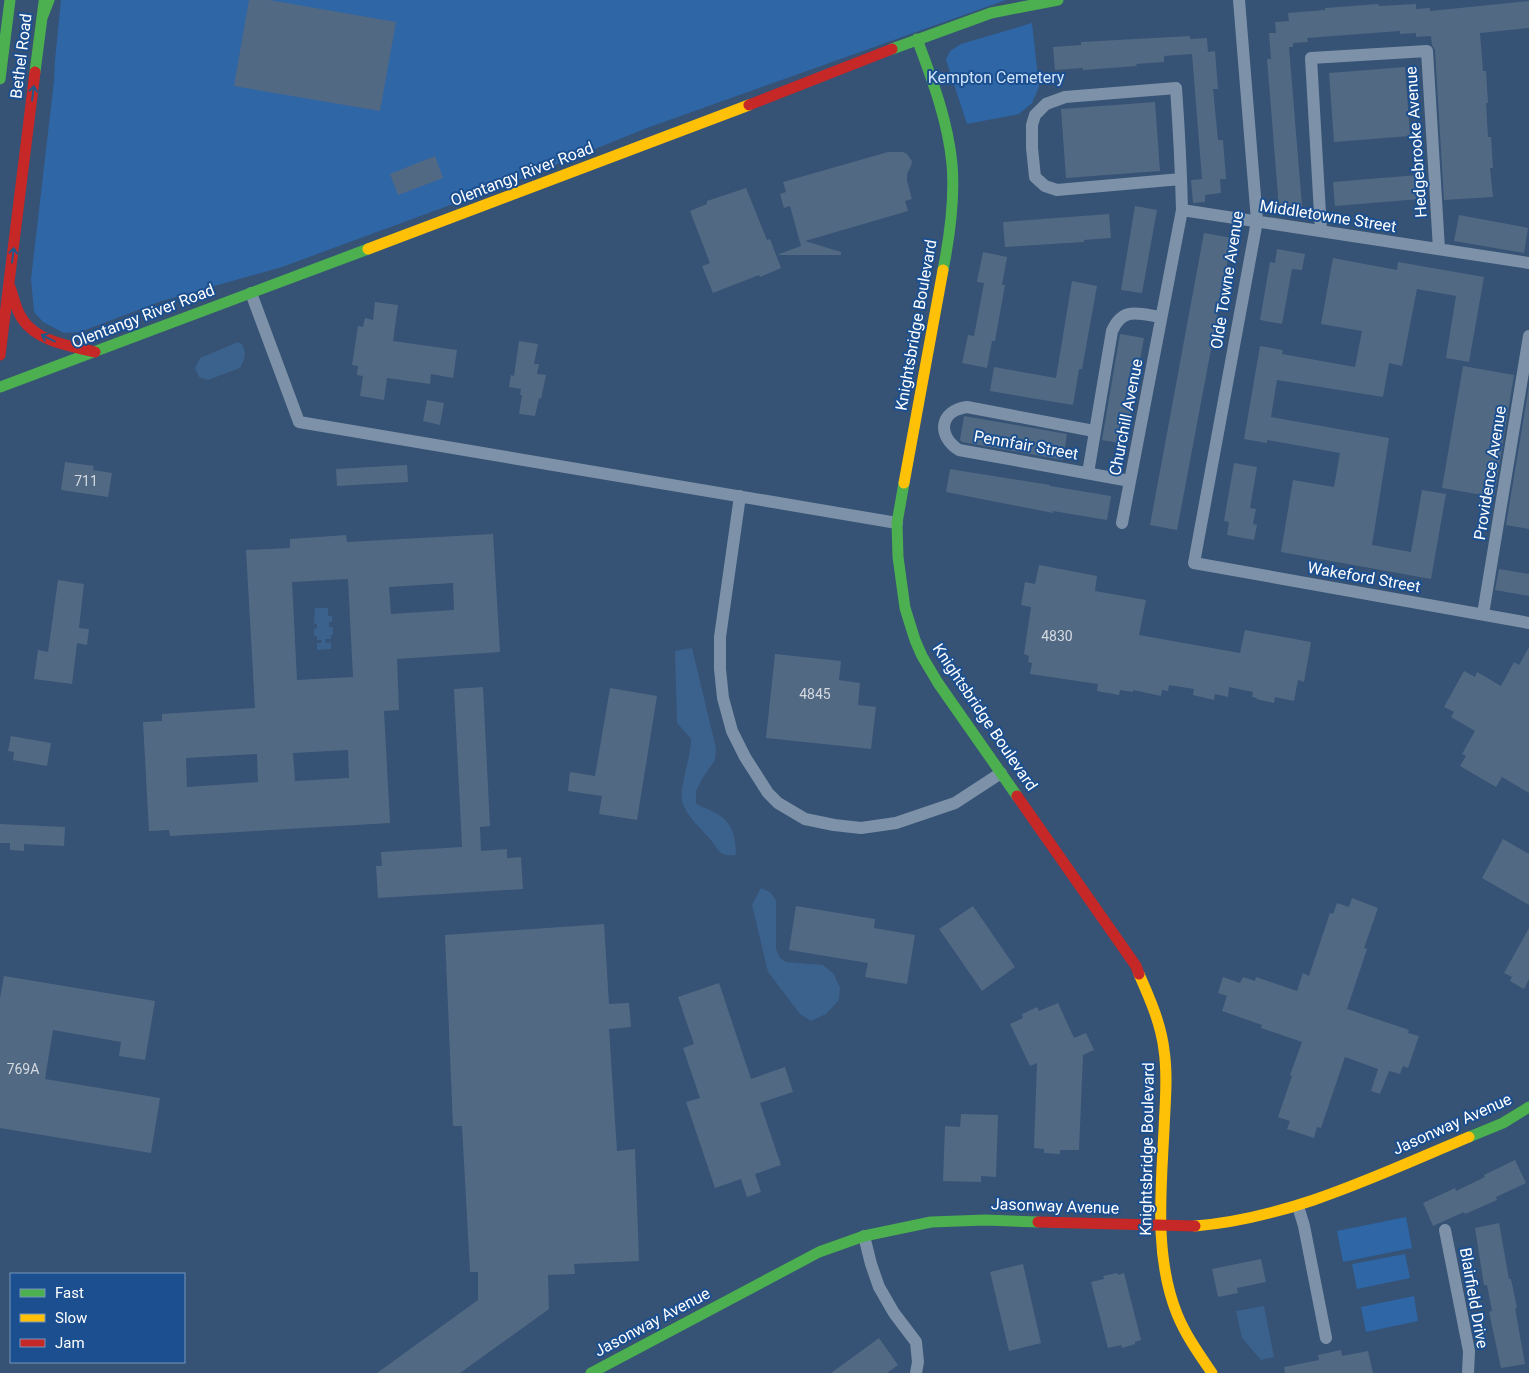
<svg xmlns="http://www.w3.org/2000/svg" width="1529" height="1373" font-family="Roboto,sans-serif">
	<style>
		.green { fill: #2f66a5 }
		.water { fill: #3b618d }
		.building { fill: #526984; fill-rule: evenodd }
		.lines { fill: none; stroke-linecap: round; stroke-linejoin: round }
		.street { stroke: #7d92a8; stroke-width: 12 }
		.fast { stroke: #4caf50; stroke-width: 11 }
		.slow { stroke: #ffc107; stroke-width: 11 }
		.jam { stroke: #c62828; stroke-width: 11 }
		.oneway { stroke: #205989 }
		.labels { text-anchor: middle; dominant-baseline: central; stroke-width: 4; stroke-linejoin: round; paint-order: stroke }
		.number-label { font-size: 14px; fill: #d4dae0 }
		.street-label { font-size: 16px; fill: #fff; stroke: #1b4f8f }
		.park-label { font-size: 16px; fill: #cfe3fa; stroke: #1b4f8f }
	</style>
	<rect width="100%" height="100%" fill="#365274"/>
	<path class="green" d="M61 0H1006L647 128 518 180 282 267 162 301 80 332 64 333 43 322 34 312 31 279 54 81 55 60Z
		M1032 23 1039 87 1032 103 1019 114 967 124 946 60 950 51 961 44Z
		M1406 1217 1412 1248 1343 1262 1337 1231Z
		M1405 1254 1410 1278 1357 1289 1352 1264Z
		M1414 1296 1418 1321 1366 1332 1361 1307Z"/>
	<path class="water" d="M238 342 242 344C247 353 245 359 240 368L208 380 199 377 195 368 200 358Z
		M315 608H328V616H332V622H329V627H333V635H331V639H325L326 643 331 642V649L317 650V643H321L322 640H317V636H314V629L317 628V624H314Z
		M692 648 716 748 715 760 702 779 696 791V803C702 808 707 808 714 812 732 821 736 836 736 855 718 857 719 849 709 838 700 828 685 814 682 801 679 787 691 758 691 739L677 723 675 651Z
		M761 888 770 892 776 900V949L780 958 786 962 823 965 834 974 840 988 839 1000 826 1014 811 1021 800 1014 768 972 752 905Z
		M1264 1306 1274 1357 1261 1360 1242 1338 1236 1311Z"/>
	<path class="building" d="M249 0H269L396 22 380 111 234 86Z
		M1529 1V28L1480 33 1483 71H1486L1488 103H1486L1488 137H1491L1493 168H1490L1493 197 1444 200 1435 50 1432 45 1431 36 1416 37V33L1400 34V31L1307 38 1308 42 1293 43V47H1289L1302 206 1279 208 1267 59H1271L1269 33H1276L1275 22 1289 21 1288 13 1325 10V8L1378 4 1379 6 1416 4V9L1430 8V11Z
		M1190 36V39L1207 38 1208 52 1215 51 1218 89H1213L1218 140H1223L1226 179H1220L1221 193 1205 195V202L1193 203 1191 180 1202 179 1192 54 1164 56V62L1136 64 1137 66 1083 70V68L1055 70 1053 47 1081 45V42Z
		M1405 67 1410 136 1334 142 1329 73Z
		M1155 102 1160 171 1066 178 1061 109Z
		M888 152H903L907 154 912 161 911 166 907 174V181L912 199 905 201 908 211 805 241 841 252V255H779V254L801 246 790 206 784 208 780 194 786 192 783 182Z
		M435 156 443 178 398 195 390 174Z
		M1418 175 1420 199 1335 206 1333 182Z
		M746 188 767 240 770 239 781 268 760 277 759 275 713 293 702 266 710 263 690 211 707 204V201Z
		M1135 206 1157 210 1142 293 1121 290Z
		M1109 214 1111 238 1084 240V242L1005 247 1003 222Z
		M1459 215 1528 228 1524 253 1454 241Z
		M1204 233 1232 238 1177 530 1150 525Z
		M1277 249 1305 254 1302 270 1292 269 1282 324 1260 320 1270 262 1275 263Z
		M983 252 1007 257 1002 285H1005L995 341H992L987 368 962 363 968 335 974 336 984 283 977 282Z
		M1333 258 1397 270 1398 262 1484 277 1469 362 1446 358 1456 296 1417 289 1402 366 1389 363 1383 397 1277 380 1271 417 1389 438 1372 545 1411 552 1422 490 1446 494 1431 579 1281 552 1293 480 1334 487 1340 453 1267 440V443L1244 439 1260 346 1283 350 1282 354 1355 367 1362 331 1321 324Z
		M1072 281 1097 286 1082 369H1079L1073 405 990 391 994 367 1056 378Z
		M375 302 398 305 393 341 457 350 453 378 431 374 430 384 387 378 384 400 360 396 363 376 357 375 358 366 352 365 358 326 363 327 365 318 373 320Z
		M1120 334 1144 338 1125 444 1102 440Z
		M519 341 538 344 534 364H539L537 374 546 375 541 399 539 398 535 416 519 414 522 395H520L521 389 509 387 511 375 514 376Z
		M1463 366 1514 375 1494 497 1442 488Z
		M1529 386V529L1506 525Z
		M427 400 444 403 440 425 423 421Z
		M964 416 1067 434 1063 460 962 442 960 440Z
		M65 462 94 466 93 470 112 473 108 497 61 490Z
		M1234 463 1257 467 1250 508 1256 509 1253 524 1257 525 1254 540 1227 535 1229 522 1224 521Z
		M407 465 408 482 337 486 336 469Z
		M950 469 1050 485V486L1111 496 1107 520 1053 511V513L946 492Z
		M493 534 500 652 397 659 399 710 384 711 390 823 170 836 169 830 149 831 143 722 162 721V714L255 708 246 550 290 548V539L346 535 347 542ZM348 579 353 677 297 680 292 582ZM453 583 454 610 391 614 389 587ZM348 750 349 778 295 781 293 753ZM257 754 258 782 187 787 186 758Z
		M1039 565 1097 576 1095 591 1146 600 1139 635 1240 653 1245 630 1311 642 1304 682 1298 680 1294 701 1275 697 1274 703 1256 699 1257 698 1252 697 1253 692 1229 687 1228 697 1215 694 1214 700 1193 695 1194 689 1169 685 1168 691 1162 690 1161 696 1133 690V692L1120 690 1119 695 1097 691 1098 684 1030 674 1032 663 1028 662 1029 656 1024 654 1031 607 1021 605 1025 582 1035 584Z
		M1499 569 1529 574V596L1495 590Z
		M58 580 84 584 79 628 89 629 87 645 77 643 72 684 34 679 38 650 48 652Z
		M1529 647V793L1502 777 1496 787 1460 766 1466 756 1462 754 1475 731 1451 717 1454 712 1444 707 1464 671 1475 677 1477 672 1501 686 1514 662 1519 665Z
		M775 654 841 661 839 680 860 683 858 705 876 707 871 749 766 738Z
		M483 687 490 826 480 827 481 851 507 849V858L521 857 523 889 378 898 376 866H382L381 852 462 847 454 689Z
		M610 688 657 696 637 820 599 814 602 796 568 791 570 772 595 776Z
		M11 736 51 743 47 766 13 760 14 752 8 751Z
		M0 824 65 827 64 846 24 844V851L10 850V843H0Z
		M1503 839 1529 854V905L1482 878Z
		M1352 898 1378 908 1364 948 1367 949 1347 1009 1409 1030 1408 1033 1419 1036 1408 1068 1403 1066 1400 1074 1389 1071 1380 1094 1371 1091 1378 1069 1345 1057 1321 1128 1317 1127 1314 1138 1287 1129 1290 1121 1278 1117 1292 1076 1290 1075 1302 1042 1261 1028 1262 1025 1222 1011 1227 996 1218 993 1223 977 1240 983 1243 977 1255 981 1256 977 1297 991 1303 973 1309 976 1330 913 1333 914 1337 903 1349 907Z
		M796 906 875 919 874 928 915 935 907 984 865 977 868 963 789 950Z
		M973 906 1015 967 982 991 939 929Z
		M604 924 609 1004 629 1003 631 1027 609 1029 617 1151 635 1149 639 1261 574 1264 575 1274 548 1275 549 1309 460 1373H377L478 1300V1272H470L462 1126H453L445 935Z
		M1529 928V979L1524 989 1510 981 1512 977 1504 973Z
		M4 976 155 1001 145 1060 119 1056 121 1042 53 1030 45 1079 160 1098 151 1153 0 1128V998Z
		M719 983 751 1079 785 1067 793 1092 760 1103 781 1165 755 1174 761 1192 747 1197 741 1179 715 1188 686 1102 700 1098 683 1048 694 1044 678 997Z
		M1058 1003 1074 1038 1086 1033 1094 1050 1083 1055 1079 1150H1060V1154L1044 1153V1149L1034 1148 1037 1063 1030 1066 1010 1024 1023 1018 1022 1014 1037 1007 1039 1011Z
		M961 1114 998 1115 996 1177 981 1176V1182L943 1181 945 1126 960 1127Z
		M1515 1160 1526 1183 1496 1197 1497 1200 1465 1214 1464 1212 1433 1226 1423 1203 1455 1188 1456 1191 1485 1177 1484 1175Z
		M1499 1223 1509 1279H1511L1517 1308H1515L1525 1364 1501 1368 1489 1312 1492 1311 1487 1285H1484L1475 1228Z
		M1261 1259 1266 1282 1237 1288 1238 1293 1218 1297 1212 1269Z
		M1023 1264 1041 1343 1009 1351 990 1272Z
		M1117 1273 1118 1275 1124 1273 1141 1340 1135 1342V1344L1122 1348 1121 1345 1108 1348 1091 1282 1104 1279 1103 1276Z
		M879 1338 898 1365 887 1373H831Z
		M1341 1350 1342 1356 1368 1351 1373 1373H1285L1284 1367 1319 1360 1318 1355Z"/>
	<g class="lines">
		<path class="street" d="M1239 0 1257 221 1194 563 1529 623
			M1182 210 1529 263
			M1321 231 1311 58 1427 51 1439 249
			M251 293 299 422 897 523
			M1094 431 967 407C939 411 937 436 959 450L1130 481
			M1088 473 1112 331C1123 306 1139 314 1161 317
			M740 496 720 637V669L723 698 732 731 745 757 768 793 778 803 805 819 834 825 861 828 896 823 955 803 1001 773
			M1122 523 1182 210C1181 169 1179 129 1176 88L1065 97 1046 104 1035 115 1032 125V148L1035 177 1045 186 1057 190 1181 179
			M1483 614 1529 336
			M1298 1206 1304 1226 1326 1338
			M1445 1230 1469 1351 1468 1373
			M864 1236 871 1264 879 1287 894 1313 916 1342 918 1362 916 1373"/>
		<path class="fast" d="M42 18 49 0
			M917 39C932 79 948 121 952 164 955 200 950 235 943 270
			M892 49 991 13 1058 0
			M35 72 44 2
			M0 79 10 0
			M0 387 368 249
			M904 483 897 523 898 557 905 608 915 640 922 656 938 683 1017 796
			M1469 1137 1503 1123 1529 1107
			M591 1373 819 1252 864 1236 931 1222 985 1220 1038 1222"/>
		<path class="slow" d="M368 249 749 105
			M904 483 943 270
			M1139 974C1150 999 1161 1024 1164 1050 1168 1076 1165 1103 1164 1130 1161 1190 1154 1257 1177 1314 1186 1336 1199 1354 1212 1373
			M1195 1226C1292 1218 1380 1174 1469 1137"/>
		<path class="jam" d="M749 105 892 49
			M10 287C14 298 16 311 23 320 38 342 71 346 95 352
			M0 355 35 72
			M1017 796 1136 966 1139 974
			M1038 1222 1195 1226"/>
	</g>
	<defs><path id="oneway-shaft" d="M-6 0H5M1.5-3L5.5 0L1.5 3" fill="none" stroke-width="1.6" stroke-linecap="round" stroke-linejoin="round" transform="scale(1.25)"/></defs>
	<g class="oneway">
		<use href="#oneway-shaft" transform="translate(33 93) rotate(-83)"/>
		<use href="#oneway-shaft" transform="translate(13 255) rotate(-83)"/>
		<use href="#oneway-shaft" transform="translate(48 338) rotate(-154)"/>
	</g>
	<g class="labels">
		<g class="number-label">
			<text x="86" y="481">711</text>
			<text x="1057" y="636">4830</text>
			<text x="815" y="694">4845</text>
			<text x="23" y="1069">769A</text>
		</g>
		<g class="street-label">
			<text transform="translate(21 56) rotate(-83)">Bethel Road</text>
			<text transform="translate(1416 142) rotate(-94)">Hedgebrooke Avenue</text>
			<text transform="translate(522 174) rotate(-21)">Olentangy River Road</text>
			<text transform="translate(1328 216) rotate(9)">Middletowne Street</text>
			<text transform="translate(1227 280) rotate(-81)">Olde Towne Avenue</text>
			<text transform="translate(143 316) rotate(-21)">Olentangy River Road</text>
			<text transform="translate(916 325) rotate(-80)">Knightsbridge Boulevard</text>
			<text transform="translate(1126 417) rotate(-79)">Churchill Avenue</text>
			<text transform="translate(1026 445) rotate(10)">Pennfair Street</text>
			<text transform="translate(1490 473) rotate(-81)">Providence Avenue</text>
			<text transform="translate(1364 577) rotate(10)">Wakeford Street</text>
			<text transform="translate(985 717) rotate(56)">Knightsbridge Boulevard</text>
			<text transform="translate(1452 1124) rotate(-24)">Jasonway Avenue</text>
			<text transform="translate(1147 1149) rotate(-89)">Knightsbridge Boulevard</text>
			<text transform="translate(1055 1206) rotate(2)">Jasonway Avenue</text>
			<text transform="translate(1474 1298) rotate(80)">Blairfield Drive</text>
			<text transform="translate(652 1322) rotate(-28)">Jasonway Avenue</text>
		</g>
		<g class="park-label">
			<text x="996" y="77">Kempton Cemetery</text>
		</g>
	</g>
	<rect x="10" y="1273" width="175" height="90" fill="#1b4f8f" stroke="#7695bc"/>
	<rect x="20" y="1289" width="25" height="8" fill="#4caf50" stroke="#7695bc"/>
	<text x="55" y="1298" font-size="15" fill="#ffffff">Fast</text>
	<rect x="20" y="1314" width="25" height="8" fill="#ffc107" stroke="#7695bc"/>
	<text x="55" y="1323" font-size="15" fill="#ffffff">Slow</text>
	<rect x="20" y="1339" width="25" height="8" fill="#c62828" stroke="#7695bc"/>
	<text x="55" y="1348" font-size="15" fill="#ffffff">Jam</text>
</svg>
